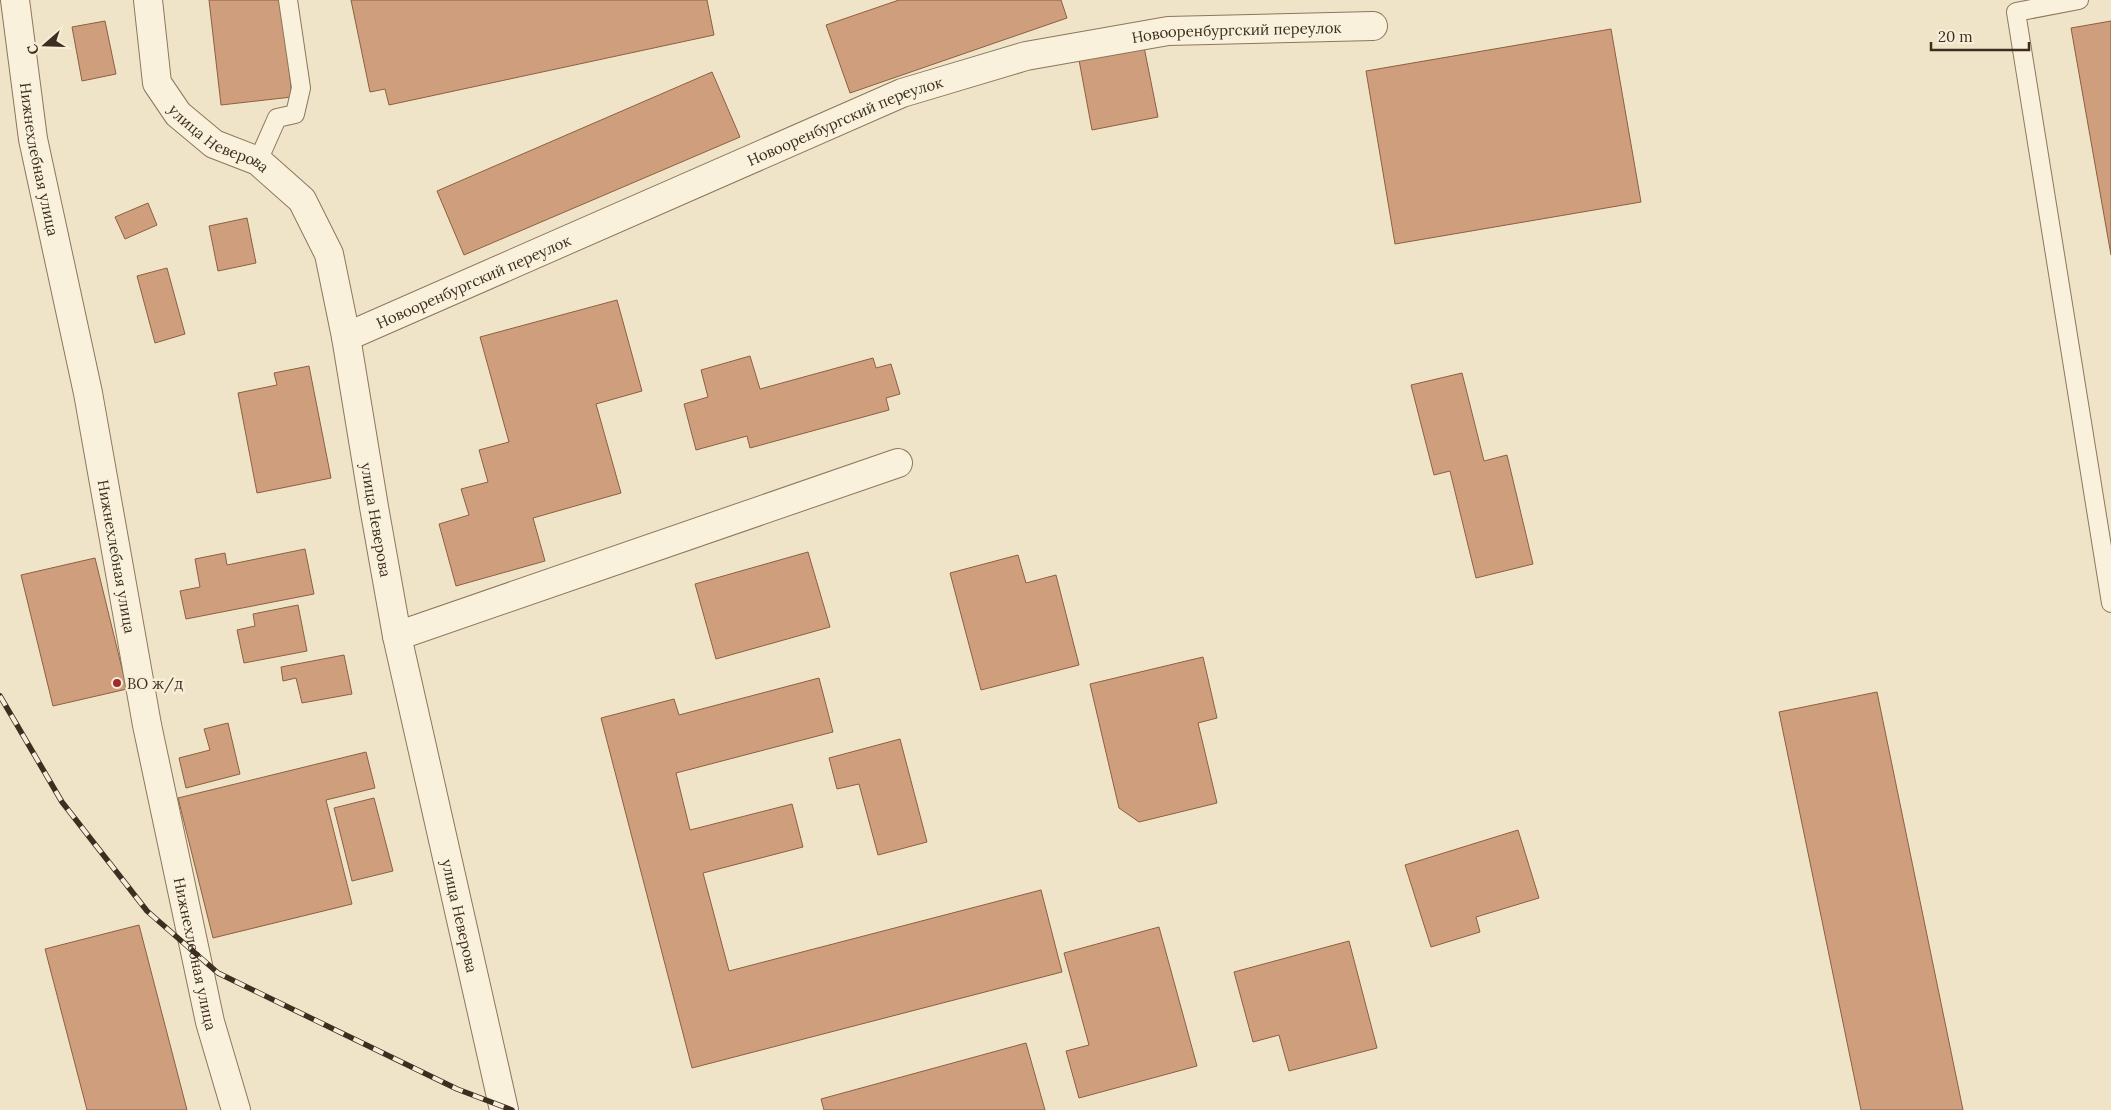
<svg xmlns="http://www.w3.org/2000/svg" width="2111" height="1110" font-family="Lora,serif">
	<style>
		.building { fill: #cf9f7d; stroke: #8d5f41 }
		.lines { fill: none; stroke-linecap: round; stroke-linejoin: round }
		.service-casing { stroke: #8d765c; stroke-width: 20 }
		.minor-casing { stroke: #8d765c; stroke-width: 30 }
		.tertiary-casing { stroke: #8d765c; stroke-width: 30 }
		.service { stroke: #faf1dc; stroke-width: 18 }
		.minor { stroke: #faf1dc; stroke-width: 28 }
		.tertiary { stroke: #faf1dc; stroke-width: 28 }
		.rail-casing { stroke: #3d2e20; stroke-width: 5.5 }
		.rail { stroke: #f7eed8; stroke-width: 4; stroke-dasharray: 11; stroke-linecap: butt }
		.poi-dot { fill: #9e2a2b; stroke: #f7eed8; stroke-width: 2 }
		.labels { text-anchor: middle; dominant-baseline: central; stroke-width: 5; stroke-linejoin: round; paint-order: stroke }
		.street-label { font-size: 15px; fill: #3d2e20; stroke: #f7eed8 }
		.poi-label { font-size: 15px; fill: #3d2e20; stroke: #f7eed8; text-anchor: start }
	</style>
	<rect width="100%" height="100%" fill="#f0e4c8"/>
	<path class="building" d="M209 0H282L292 97 221 105Z
		M351 0H707L714 35 389 105 385 89 370 92Z
		M899 0H1061L1067 18 850 93 826 25Z
		M105 21 116 74 82 81 72 27Z
		M2111 21V255L2071 28Z
		M1611 29 1641 202 1395 244 1366 71Z
		M1144 47 1158 117 1092 130 1079 60Z
		M712 72 740 137 464 255 437 191Z
		M148 203 157 225 125 239 115 217Z
		M247 218 256 263 218 271 209 226Z
		M167 268 185 334 155 343 137 276Z
		M617 300 642 391 596 404 621 493 533 518 545 561 456 586 439 524 469 515 461 489 488 482 479 450 509 442 480 337Z
		M750 356 760 389 873 358 876 368 891 364 900 394 886 398 889 410 750 448 747 436 696 450 684 404 708 397 701 370Z
		M309 366 331 478 257 493 238 393 277 385 274 373Z
		M1462 373 1484 461 1507 455 1533 564 1476 578 1450 471 1434 475 1411 385Z
		M305 549 314 594 186 619 180 591 200 587 195 559 225 553 227 565Z
		M808 552 830 627 716 659 695 584Z
		M1018 555 1026 583 1056 575 1079 665 981 690 950 573Z
		M95 558 127 689 53 706 21 575Z
		M298 605 307 651 244 663 237 630 255 626 253 614Z
		M344 655 352 694 302 703 296 678 283 681 281 667Z
		M1203 657 1217 718 1198 723 1217 803 1139 822 1119 808 1090 684Z
		M819 678 833 732 676 773 690 830 792 804 803 847 703 873 729 971 1041 890 1062 972 692 1068 601 718 674 699 679 715Z
		M1877 692 1963 1110H1861L1779 712Z
		M228 723 240 774 186 788 179 758 210 750 204 729Z
		M900 739 927 842 878 855 859 784 837 789 829 758Z
		M366 752 375 788 326 800 352 904 213 938 178 798Z
		M374 798 393 871 352 881 334 808Z
		M1518 830 1539 898 1476 917 1480 932 1431 947 1405 865Z
		M139 925 187 1110H87L45 949Z
		M1159 927 1197 1066 1079 1098 1066 1051 1089 1045 1064 953Z
		M1349 941 1377 1048 1289 1071 1279 1035 1253 1042 1234 972Z
		M1026 1043 1045 1110H824L821 1099Z"/>
	<g class="lines">
		<g class="service-casing">
			<path id="service" d="M2079 0 2016 12 2111 603
				M258 161 277 118 295 114 301 88 288 0"/>
		</g>
		<g class="minor-casing">
			<g id="minor">
				<path id="s1" d="M15 0 33 139 88 393 147 725 210 1022 236 1110"/>
				<path id="s2" d="M346 337 902 93 1026 56 1168 31 1373 26"/>
				<path d="M397 636 898 463"/>
			</g>
		</g>
		<g class="tertiary-casing">
			<g id="tertiary">
				<path id="s3" d="M148 0 157 83 178 114 214 144 258 161 302 200 329 254 346 337 374 507 397 636 504 1110"/>
			</g>
		</g>
		<use href="#service" class="service"/>
		<use href="#minor" class="minor"/>
		<use href="#tertiary" class="tertiary"/>
		<g class="rail-casing">
			<path id="rail" d="M0 696 62 802 147 911 218 973 457 1089 512 1110"/>
		</g>
		<use href="#rail" class="rail"/>
	</g>
	<circle class="poi-dot" cx="117" cy="683" r="5"/>
	<g class="labels">
		<g class="street-label">
			<text stroke="none"><textPath href="#s2" startOffset="949">Новооренбургский переулок</textPath></text>
			<text stroke="none"><textPath href="#s2" startOffset="544">Новооренбургский переулок</textPath></text>
			<text stroke="none"><textPath href="#s3" startOffset="169">улица Неверова</textPath></text>
			<text stroke="none"><textPath href="#s1" startOffset="161">Нижнехлебная улица</textPath></text>
			<text stroke="none"><textPath href="#s2" startOffset="139">Новооренбургский переулок</textPath></text>
			<text stroke="none"><textPath href="#s3" startOffset="604">улица Неверова</textPath></text>
			<text stroke="none"><textPath href="#s1" startOffset="566">Нижнехлебная улица</textPath></text>
			<text stroke="none"><textPath href="#s3" startOffset="1009">улица Неверова</textPath></text>
			<text stroke="none"><textPath href="#s1" startOffset="971">Нижнехлебная улица</textPath></text>
		</g>
		<g class="poi-label">
			<text x="127" y="683">ВО ж/д</text>
		</g>
	</g>
	<g transform="translate(45 45) rotate(250)" stroke="#f7eed8" stroke-width="4" paint-order="stroke">
	<path d="M0-4L9 19L0 12L-9 19Z" fill="#3d2e20"/>
	<text y="-8" font-size="14" font-weight="bold" text-anchor="middle" fill="#3d2e20">С</text>
	</g>
	<path d="M1931 42v8h98v-8" fill="none" stroke="#3d2e20" stroke-width="2.5"/>
	<text x="1938" y="42" font-size="15" fill="#3d2e20" stroke="#f7eed8" stroke-width="4" paint-order="stroke">20 m</text>
</svg>
